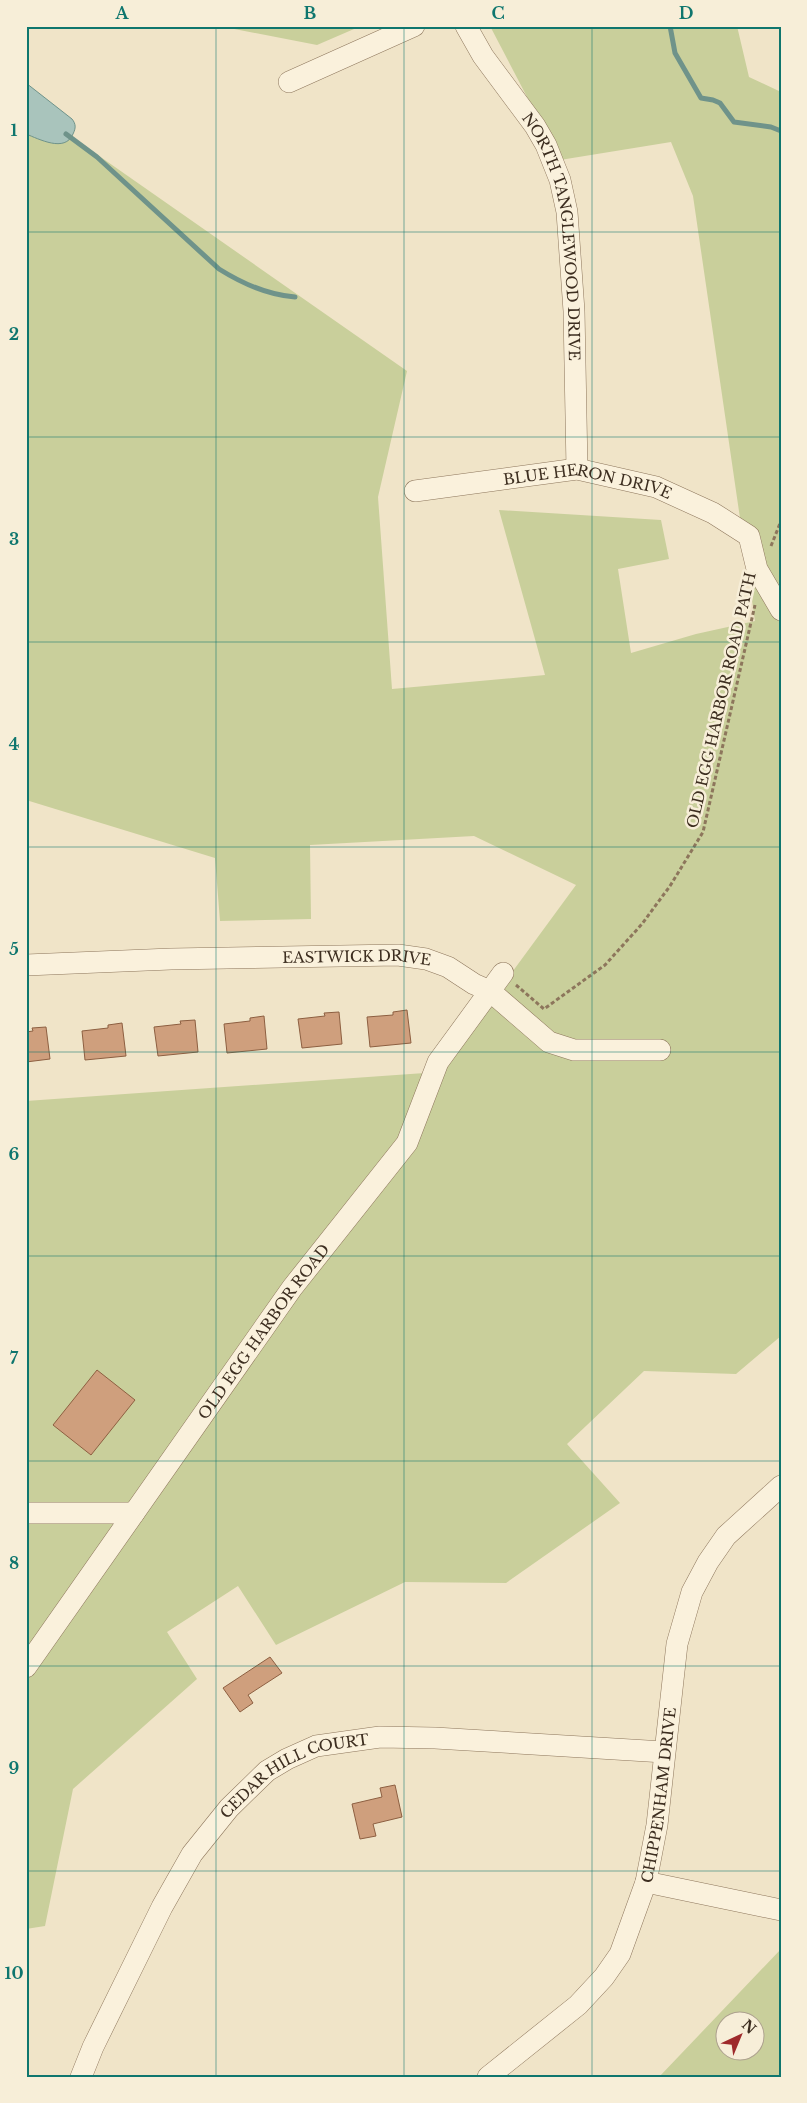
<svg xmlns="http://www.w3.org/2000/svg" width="807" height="2103" font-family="'Libre Baskerville',serif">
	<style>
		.green { fill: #c9cf9b; fill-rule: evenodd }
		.water { fill: #a9c4bc; stroke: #6f938a }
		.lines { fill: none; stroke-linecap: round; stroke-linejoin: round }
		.stream { stroke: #6f938a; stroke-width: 5 }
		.building { fill: #cf9f7d; stroke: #8d5f41 }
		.minor-casing { stroke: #8d765c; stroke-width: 22 }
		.path { stroke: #8d765c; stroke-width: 3; stroke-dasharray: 4 2.5; stroke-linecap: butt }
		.minor { stroke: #faf1dc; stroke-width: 21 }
		.grid { fill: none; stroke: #0f766e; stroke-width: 1; stroke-opacity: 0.55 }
		.labels { text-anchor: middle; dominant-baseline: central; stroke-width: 5; stroke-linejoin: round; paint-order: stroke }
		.street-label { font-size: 15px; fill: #3d2e20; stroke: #f7eed8 }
		.neatline { fill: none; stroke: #0f766e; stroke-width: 2 }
		.grid-label { font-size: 16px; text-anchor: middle; font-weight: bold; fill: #0f766e }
	</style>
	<rect width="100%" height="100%" fill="#f0e4c8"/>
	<path class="green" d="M219 26H361L317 45Z
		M490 26H737L749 77 781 92V1336L736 1374 644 1371 567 1444 620 1503 506 1583 405 1582 276 1645 238 1586 167 1632 197 1679 73 1789 45 1926 26 1929V1101L439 1072 576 885 474 836 310 845 311 919 220 921 215 858 26 800V124L72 137 407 371 378 497 392 689 545 675 499 510 661 520 669 559 618 569 631 653 696 634 755 621 693 196 671 142 560 160Z
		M781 1949V2077H659ZM754 2020V2050H724V2020Z"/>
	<path class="water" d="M26 83 72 119C76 124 76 128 73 134 65 153 39 139 26 134Z"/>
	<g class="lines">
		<path class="stream" d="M670 26 675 53 701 98 713 100 720 103 734 122 771 127 781 131
			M66 134 97 157 219 269C243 284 267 295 295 297"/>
	</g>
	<path class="building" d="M407 1010 411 1043 370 1047 367 1017 393 1015V1012Z
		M339 1012 342 1044 302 1048 298 1019 325 1016 324 1013Z
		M264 1016 267 1049 227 1053 224 1024 250 1021V1018Z
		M195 1020 198 1052 158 1056 154 1027 181 1024 180 1021Z
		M122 1023 126 1056 85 1060 82 1031 108 1028V1025Z
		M46 1027 50 1059 26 1062V1032L33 1031 32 1028Z
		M97 1370 135 1400 91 1455 53 1425Z
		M270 1657 282 1673 248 1695 253 1703 240 1712 223 1688Z
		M395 1785 402 1817 373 1824 376 1836 360 1839 352 1804 382 1797 380 1788Z"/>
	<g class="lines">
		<g class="minor-casing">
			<g id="minor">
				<path id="s1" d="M466 26 483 56 535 126 546 145 560 180 567 212 574 311 577 469"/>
				<path d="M289 82 414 26"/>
				<path id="s2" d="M415 491 577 469 656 487 713 513 749 536 757 569 781 610"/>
				<path id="s3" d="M26 965 171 959 398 955 426 959 448 967 474 984 490 991 549 1042 574 1050H660"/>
				<path d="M26 1513H134"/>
				<path id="s4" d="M26 1667 292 1288 407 1143 438 1062 503 973"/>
				<path d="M646 1882 781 1910"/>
				<path id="s5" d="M81 2077 93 2047 162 1907 192 1854 229 1808 267 1771 287 1759 316 1746 380 1737 435 1738 664 1752"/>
				<path id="s6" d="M488 2077 578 2005 604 1977 620 1954 646 1882 657 1825 677 1644 692 1592 708 1562 726 1536 781 1486"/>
			</g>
		</g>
		<path class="path" d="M771 546 781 521
			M516 985 544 1009 605 965 642 924 670 886 703 832 755 605"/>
		<use href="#minor" class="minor"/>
	</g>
	<path class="grid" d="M216 26V2077M404 26V2077M592 26V2077M26 232H781M26 437H781M26 642H781M26 847H781M26 1052H781M26 1256H781M26 1461H781M26 1666H781M26 1871H781"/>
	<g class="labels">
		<g class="street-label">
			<text stroke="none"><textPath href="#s1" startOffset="235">NORTH TANGLEWOOD DRIVE</textPath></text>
			<text stroke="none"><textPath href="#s2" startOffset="175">BLUE HERON DRIVE</textPath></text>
			<text transform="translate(721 700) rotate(-77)">OLD EGG HARBOR ROAD PATH</text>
			<text stroke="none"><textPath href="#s3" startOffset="331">EASTWICK DRIVE</textPath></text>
			<text stroke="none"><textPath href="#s4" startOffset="411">OLD EGG HARBOR ROAD</textPath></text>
			<text stroke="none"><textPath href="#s5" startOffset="384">CEDAR HILL COURT</textPath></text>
			<text stroke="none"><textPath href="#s6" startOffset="346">CHIPPENHAM DRIVE</textPath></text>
		</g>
	</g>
	<rect width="807" height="2103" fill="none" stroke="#f7eed8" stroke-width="55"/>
	<g transform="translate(740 2036) rotate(44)"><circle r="24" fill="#f7eed8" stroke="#ada18e"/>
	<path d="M0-4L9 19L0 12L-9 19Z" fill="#9e2a2b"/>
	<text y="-8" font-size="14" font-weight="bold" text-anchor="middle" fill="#3d2e20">N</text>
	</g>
	<rect x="28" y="28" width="752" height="2048" class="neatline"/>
	<g class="grid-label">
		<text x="122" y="19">A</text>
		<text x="310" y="19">B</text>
		<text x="498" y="19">C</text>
		<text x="686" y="19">D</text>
		<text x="14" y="136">1</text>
		<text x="14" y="340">2</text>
		<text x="14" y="545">3</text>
		<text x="14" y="750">4</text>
		<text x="14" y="955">5</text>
		<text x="14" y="1160">6</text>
		<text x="14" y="1364">7</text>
		<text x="14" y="1569">8</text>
		<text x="14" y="1774">9</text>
		<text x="14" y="1979">10</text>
	</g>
</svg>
